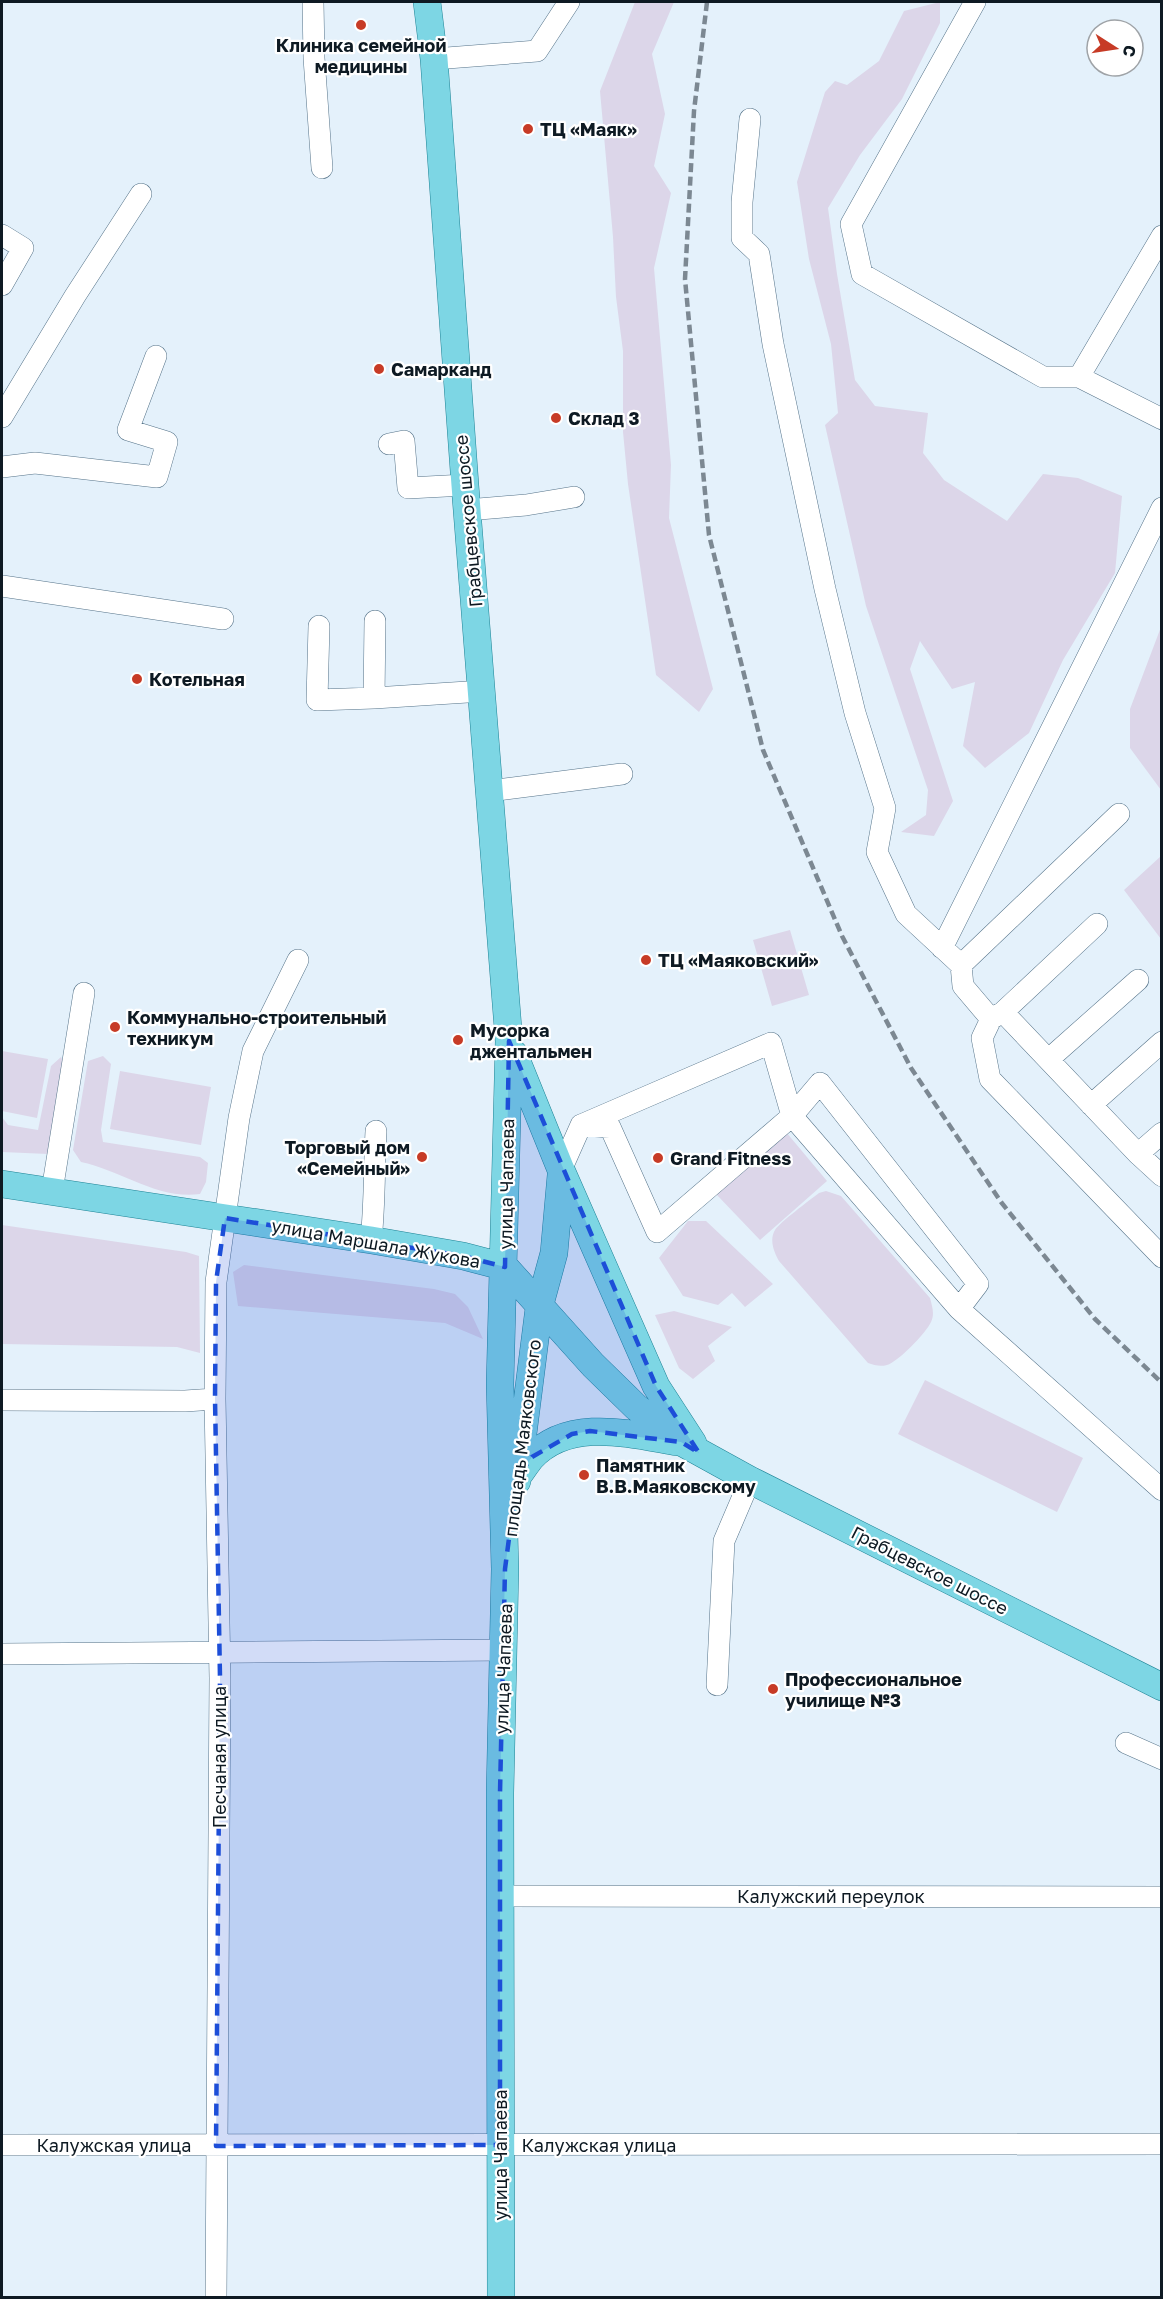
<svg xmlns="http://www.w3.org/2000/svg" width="1163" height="2299" font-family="'Golos Text',sans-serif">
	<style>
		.green { fill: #dcd6e9 }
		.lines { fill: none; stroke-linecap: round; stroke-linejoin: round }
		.minor-casing { stroke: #557389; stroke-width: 22 }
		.major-casing { stroke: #1e8395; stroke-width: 28 }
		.minor { stroke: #fff; stroke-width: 21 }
		.major { stroke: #7dd6e4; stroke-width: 27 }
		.rail { stroke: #7c8892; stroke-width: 4.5; stroke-dasharray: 9 4.5; stroke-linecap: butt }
		.marked { fill: #1d4ed8; fill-opacity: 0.2; stroke: #1d4ed8; stroke-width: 4.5; stroke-dasharray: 12 8; stroke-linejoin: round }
		.poi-dot { fill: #c73b26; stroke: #fff; stroke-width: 2 }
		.labels { text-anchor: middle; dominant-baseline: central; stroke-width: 4.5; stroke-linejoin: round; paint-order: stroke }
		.poi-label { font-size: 18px; font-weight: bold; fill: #0e1a23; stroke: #fff; text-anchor: start }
		.street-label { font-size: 18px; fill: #0e1a23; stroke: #fff }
	</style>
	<rect width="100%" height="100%" fill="#e4f1fb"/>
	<path class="green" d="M635 2H674L652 54 665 114 654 166 671 193 654 268 671 465 669 518 713 689 699 712 656 675 628 484 623 432V351L616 297 613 237 600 91Z
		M940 2V23L902 99 860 155 828 208 837 274 855 380 875 406 928 413 923 453 944 480 1007 521 1043 474 1078 478 1122 496 1115 573 1063 660 1029 733 985 768 963 746 975 682 952 689 920 641 910 669 953 801 934 836 901 832 926 815 928 790 866 606 825 425 838 413 831 344 809 259 797 182 825 92 835 81 847 85 879 61 904 11Z
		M1161 627V790L1130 748V709Z
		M1161 856V939L1124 890Z
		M790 930 809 995 772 1006 753 940Z
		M2 1051 48 1059 37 1118 2 1111Z
		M103 1056 111 1064 101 1130 103 1142 200 1157 208 1163 206 1182 200 1194C158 1200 120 1170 81 1162L73 1150 88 1061Z
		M61 1057 66 1069 48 1154 2 1152V1117L8 1125 38 1130 51 1066Z
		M120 1071 211 1087 201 1145 110 1129Z
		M786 1132 827 1181 760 1240 716 1194Z
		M826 1191 841 1196 930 1298C932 1306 935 1314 931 1322 926 1333 898 1362 887 1365 880 1367 874 1365 868 1363L779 1261C774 1252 769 1240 775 1230 780 1222 810 1200 819 1193Z
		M688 1221H706L773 1284 745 1307 732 1293 718 1305 683 1296 659 1258Z
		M2 1225 186 1252 199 1256 200 1353 177 1347 2 1344Z
		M244 1265 434 1289 455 1294 468 1307 483 1339 445 1323 238 1306 233 1272Z
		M674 1311 732 1327 708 1346 715 1361 693 1379 679 1368 655 1315Z
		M925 1380 1083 1458 1057 1512 898 1434Z"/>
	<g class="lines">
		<g class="minor-casing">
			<path id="minor" d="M313 2 314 58 322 168
				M975 2 851 224 862 274 1043 377H1079L1162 419
				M434 59 537 51 569 2
				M750 119 742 202V238L759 254 773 344 825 589 855 713 885 808 877 852 906 914 961 965 963 986 991 1019 1003 1012 1138 1154 1162 1176
				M2 235 23 248 2 285
				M1079 377 1162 236
				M2 417 75 296 141 194
				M389 444 404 441 408 488 465 485
				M2 467 35 463 157 477 167 442 128 430 156 356
				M467 510 526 505 574 497
				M2 586 223 619
				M375 621 374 698 483 691
				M319 626 317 700 374 698
				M489 791 622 774
				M942 948 1162 508
				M961 965 1119 814
				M1003 1012 1097 924
				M991 1019 982 1038 990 1079 1162 1257
				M1049 1059 1138 980
				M1091 1105 1162 1042
				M581 1125 771 1043 792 1116 959 1309 1162 1490
				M1138 1154 1162 1133
				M561 1170 581 1125 610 1127 657 1232 792 1116 820 1083 978 1284 959 1309
				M52 1191 84 993
				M371 1240C375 1204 374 1167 376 1131
				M2 1400 185 1401 215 1399
				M2 1654 504 1650
				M717 1685 724 1541 750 1480
				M1126 1743 1162 1759
				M500 1896 1162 1897
				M2 2145 1162 2144
				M216 2298 220 1678 215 1399 216 1282 239 1118 253 1051 298 960"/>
		</g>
		<g class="major-casing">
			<path id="major" d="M427 2 434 59 465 485 509 1041 500 1384 505 1569 500 1793 501 2298
				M514 1054 561 1170 656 1386 693 1443
				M2 1184 371 1240 463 1256 505 1267 593 1365 636 1407 681 1442 750 1480 1162 1687
				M517 1477C522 1471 526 1464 531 1458 569 1417 630 1434 678 1442
				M517 1481 539 1308 554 1253 561 1175"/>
		</g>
		<use href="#minor" class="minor"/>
		<use href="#major" class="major"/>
		<path class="rail" d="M707 2 694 111 685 279 709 535 763 750 842 936 911 1068 1001 1202 1095 1319 1162 1383"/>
	</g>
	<path class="marked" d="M509 1041 656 1386 699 1453 681 1442 590 1431 572 1434 532 1457 517 1477 505 1569 500 1793V2145L216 2146 220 1678 215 1399 216 1282 225 1218 463 1256 505 1267Z"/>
	<g class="poi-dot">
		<circle cx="361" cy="25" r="6"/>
		<circle cx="528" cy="129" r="6"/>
		<circle cx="379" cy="369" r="6"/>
		<circle cx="556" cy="418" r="6"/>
		<circle cx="137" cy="679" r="6"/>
		<circle cx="646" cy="960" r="6"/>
		<circle cx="115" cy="1027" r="6"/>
		<circle cx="458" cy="1040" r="6"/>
		<circle cx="422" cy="1157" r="6"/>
		<circle cx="658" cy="1158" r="6"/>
		<circle cx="584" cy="1475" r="6"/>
		<circle cx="773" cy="1689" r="6"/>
	</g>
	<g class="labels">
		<g class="poi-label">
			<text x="361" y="45" text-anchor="middle">Клиника семейной<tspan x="361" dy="21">медицины</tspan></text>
			<text x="540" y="129">ТЦ «Маяк»</text>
			<text x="391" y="369">Самарканд</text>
			<text x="568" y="418">Склад 3</text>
			<text x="149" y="679">Котельная</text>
			<text x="658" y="960">ТЦ «Маяковский»</text>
			<text x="127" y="1017">Коммунально-строительный<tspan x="127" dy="21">техникум</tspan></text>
			<text x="470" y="1030">Мусорка<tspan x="470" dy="21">джентальмен</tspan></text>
			<text x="410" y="1147" text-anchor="end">Торговый дом<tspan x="410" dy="21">«Семейный»</tspan></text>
			<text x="670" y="1158">Grand Fitness</text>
			<text x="596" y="1465">Памятник<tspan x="596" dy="21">В.В.Маяковскому</tspan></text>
			<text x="785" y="1679">Профессиональное<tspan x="785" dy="21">училище №3</tspan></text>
		</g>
		<g class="street-label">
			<text transform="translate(468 521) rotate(-95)">Грабцевское шоссе</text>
			<text transform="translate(506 1184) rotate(-89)">улица Чапаева</text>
			<text transform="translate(376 1243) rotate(10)">улица Маршала Жукова</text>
			<text transform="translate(522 1438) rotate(-83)">площадь Маяковского</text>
			<text transform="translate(930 1570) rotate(27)">Грабцевское шоссе</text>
			<text transform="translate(503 1669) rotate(-88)">улица Чапаева</text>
			<text transform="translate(219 1757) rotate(-90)">Песчаная улица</text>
			<text x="831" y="1896">Калужский переулок</text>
			<text x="114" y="2145">Калужская улица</text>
			<text x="599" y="2145">Калужская улица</text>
			<text transform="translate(500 2155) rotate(-90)">улица Чапаева</text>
		</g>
	</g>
	<rect width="1163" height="2299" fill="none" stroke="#0e1a23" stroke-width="6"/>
	<g transform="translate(1115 48) rotate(102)"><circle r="28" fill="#ffffff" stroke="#9fa3a7" stroke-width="1.5"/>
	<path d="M0-4.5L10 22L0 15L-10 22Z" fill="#c73b26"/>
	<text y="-9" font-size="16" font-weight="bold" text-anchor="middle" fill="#0e1a23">С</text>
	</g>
</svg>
